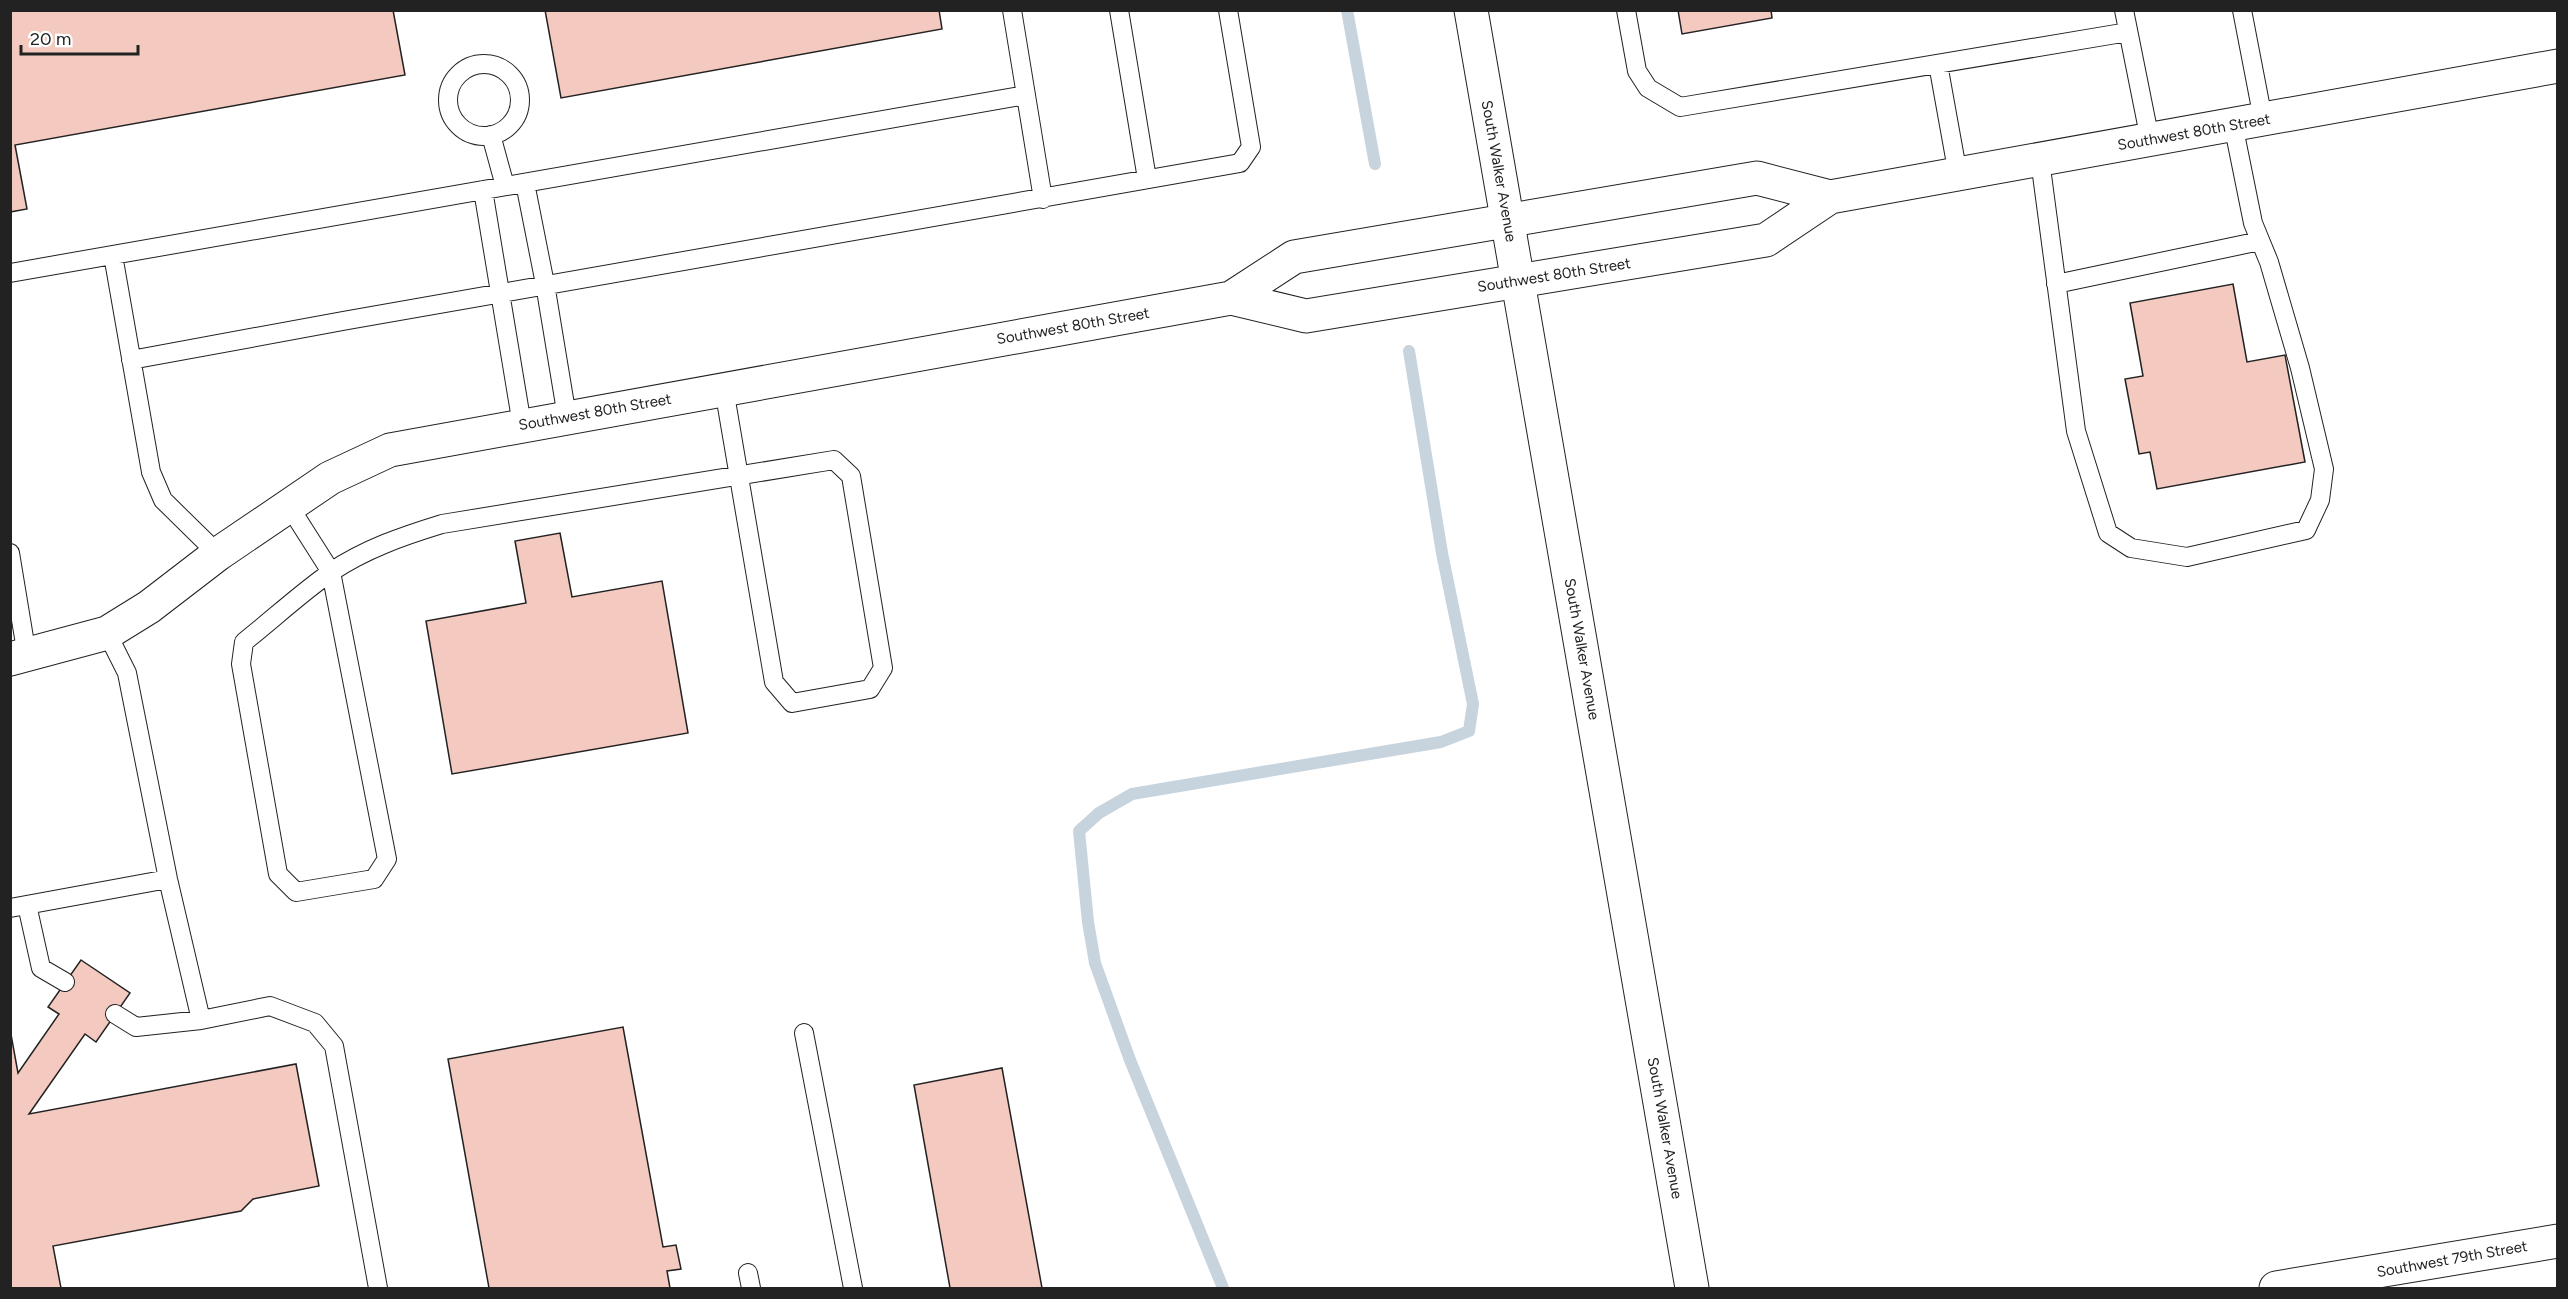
<svg xmlns="http://www.w3.org/2000/svg" width="2568" height="1299" font-family="Figtree,sans-serif">
	<style>
		.lines { fill: none; stroke-linecap: round; stroke-linejoin: round }
		.stream { stroke: #c7d3dd; stroke-width: 12 }
		.building { fill: #f3c9c0; stroke: #222; stroke-width: 1.5 }
		.lane-casing { stroke: #222; stroke-width: 20 }
		.street-casing { stroke: #222; stroke-width: 35 }
		.secondary-casing { stroke: #222; stroke-width: 35 }
		.lane { stroke: #fff; stroke-width: 18 }
		.street { stroke: #fff; stroke-width: 33 }
		.secondary { stroke: #fff; stroke-width: 33 }
		.labels { text-anchor: middle; dominant-baseline: central; stroke-width: 4.5; stroke-linejoin: round; paint-order: stroke }
		.street-label { font-size: 15px; fill: #222; stroke: #fff }
	</style>
	<rect width="100%" height="100%" fill="#fff"/>
	<g class="lines">
		<path class="stream" d="M1347 10 1375 164
			M1223 1288 1130 1060 1095 963 1088 922 1079 831 1099 813 1132 794 1441 742 1469 731 1473 704 1442 553 1409 351"/>
	</g>
	<path class="building" d="M10 10H393L405 75 15 145 27 209 10 212Z
		M545 10H939L942 29 561 98Z
		M1678 10H1771L1772 18 1682 34Z
		M2233 284 2247 362 2285 355 2305 462 2157 489 2150 452 2139 454 2125 379 2143 376 2130 303Z
		M560 533 572 597 662 581 688 733 452 774 426 621 526 603 515 541Z
		M81 960 130 993 96 1042 85 1034 29 1114 296 1064 319 1186 253 1199 241 1211 53 1246 61 1288H10V1029L18 1073 59 1014 48 1007Z
		M623 1027 663 1247 676 1245 681 1269 667 1271 670 1288H489L448 1059Z
		M1002 1068 1042 1288H950L914 1085Z"/>
	<g class="lines">
		<g class="lane-casing">
			<path id="lane" d="M1012 10 1043 199
				M1119 10 1147 179
				M1626 10 1637 71 1648 88 1680 107 2128 32
				M2124 10 2150 140
				M2242 10 2263 119
				M1938 64 1958 175
				M448 100a36 36 0 1 1 72 0a36 36 0 1 1-72 0Z
				M491 135 505 186
				M2040 160 2076 431 2108 533 2131 548 2187 557 2306 530 2320 500 2324 469 2300 368 2269 262 2253 223 2233 124
				M525 183 545 284 567 417
				M483 190 522 425
				M113 255 151 472 163 500 218 554
				M10 273 1026 95
				M2056 284 2260 241
				M131 360C500 291 870 228 1240 163L1251 147 1228 10
				M289 506 331 572 387 859 374 879 296 892 278 874 241 664 244 642C273 619 301 593 331 572 365 549 403 536 442 524L834 460 851 476 883 668 870 689 792 703 774 682 724 389
				M10 553 27 656
				M107 633 127 673 168 879 201 1020 270 1006 315 1023 334 1046 378 1288
				M27 905 41 968 65 982
				M10 908 168 879
				M115 1014 136 1027 201 1020
				M804 1033 853 1288
				M748 1273 751 1288"/>
		</g>
		<g class="street-casing">
			<path id="street" d="M1231 298 1306 316 1766 240 1830 197
				M10 659 107 633 149 607 218 554 330 478 390 450 1231 298 1294 257 1757 178 1830 197 2558 66
				M2276 1288 2558 1241"/>
		</g>
		<g class="secondary-casing">
			<path id="secondary" d="M1471 10 1692 1288"/>
		</g>
		<use href="#lane" class="lane"/>
		<use href="#street" class="street"/>
		<use href="#secondary" class="secondary"/>
	</g>
	<g class="labels">
		<g class="street-label">
			<text transform="translate(2194 132) rotate(-10)">Southwest 80th Street</text>
			<text transform="translate(1499 171) rotate(80)">South Walker Avenue</text>
			<text transform="translate(1554 275) rotate(-9)">Southwest 80th Street</text>
			<text transform="translate(1073 326) rotate(-10)">Southwest 80th Street</text>
			<text transform="translate(595 412) rotate(-10)">Southwest 80th Street</text>
			<text transform="translate(1582 649) rotate(80)">South Walker Avenue</text>
			<text transform="translate(1665 1128) rotate(80)">South Walker Avenue</text>
			<text transform="translate(2452 1259) rotate(-10)">Southwest 79th Street</text>
		</g>
	</g>
	<rect width="2568" height="1299" fill="none" stroke="#222222" stroke-width="24"/>
	<path d="M21 45v9h117v-9" fill="none" stroke="#222222" stroke-width="3"/>
	<text x="30" y="45" font-size="18" fill="#222222" stroke="#ffffff" stroke-width="4.5" paint-order="stroke">20 m</text>
</svg>
